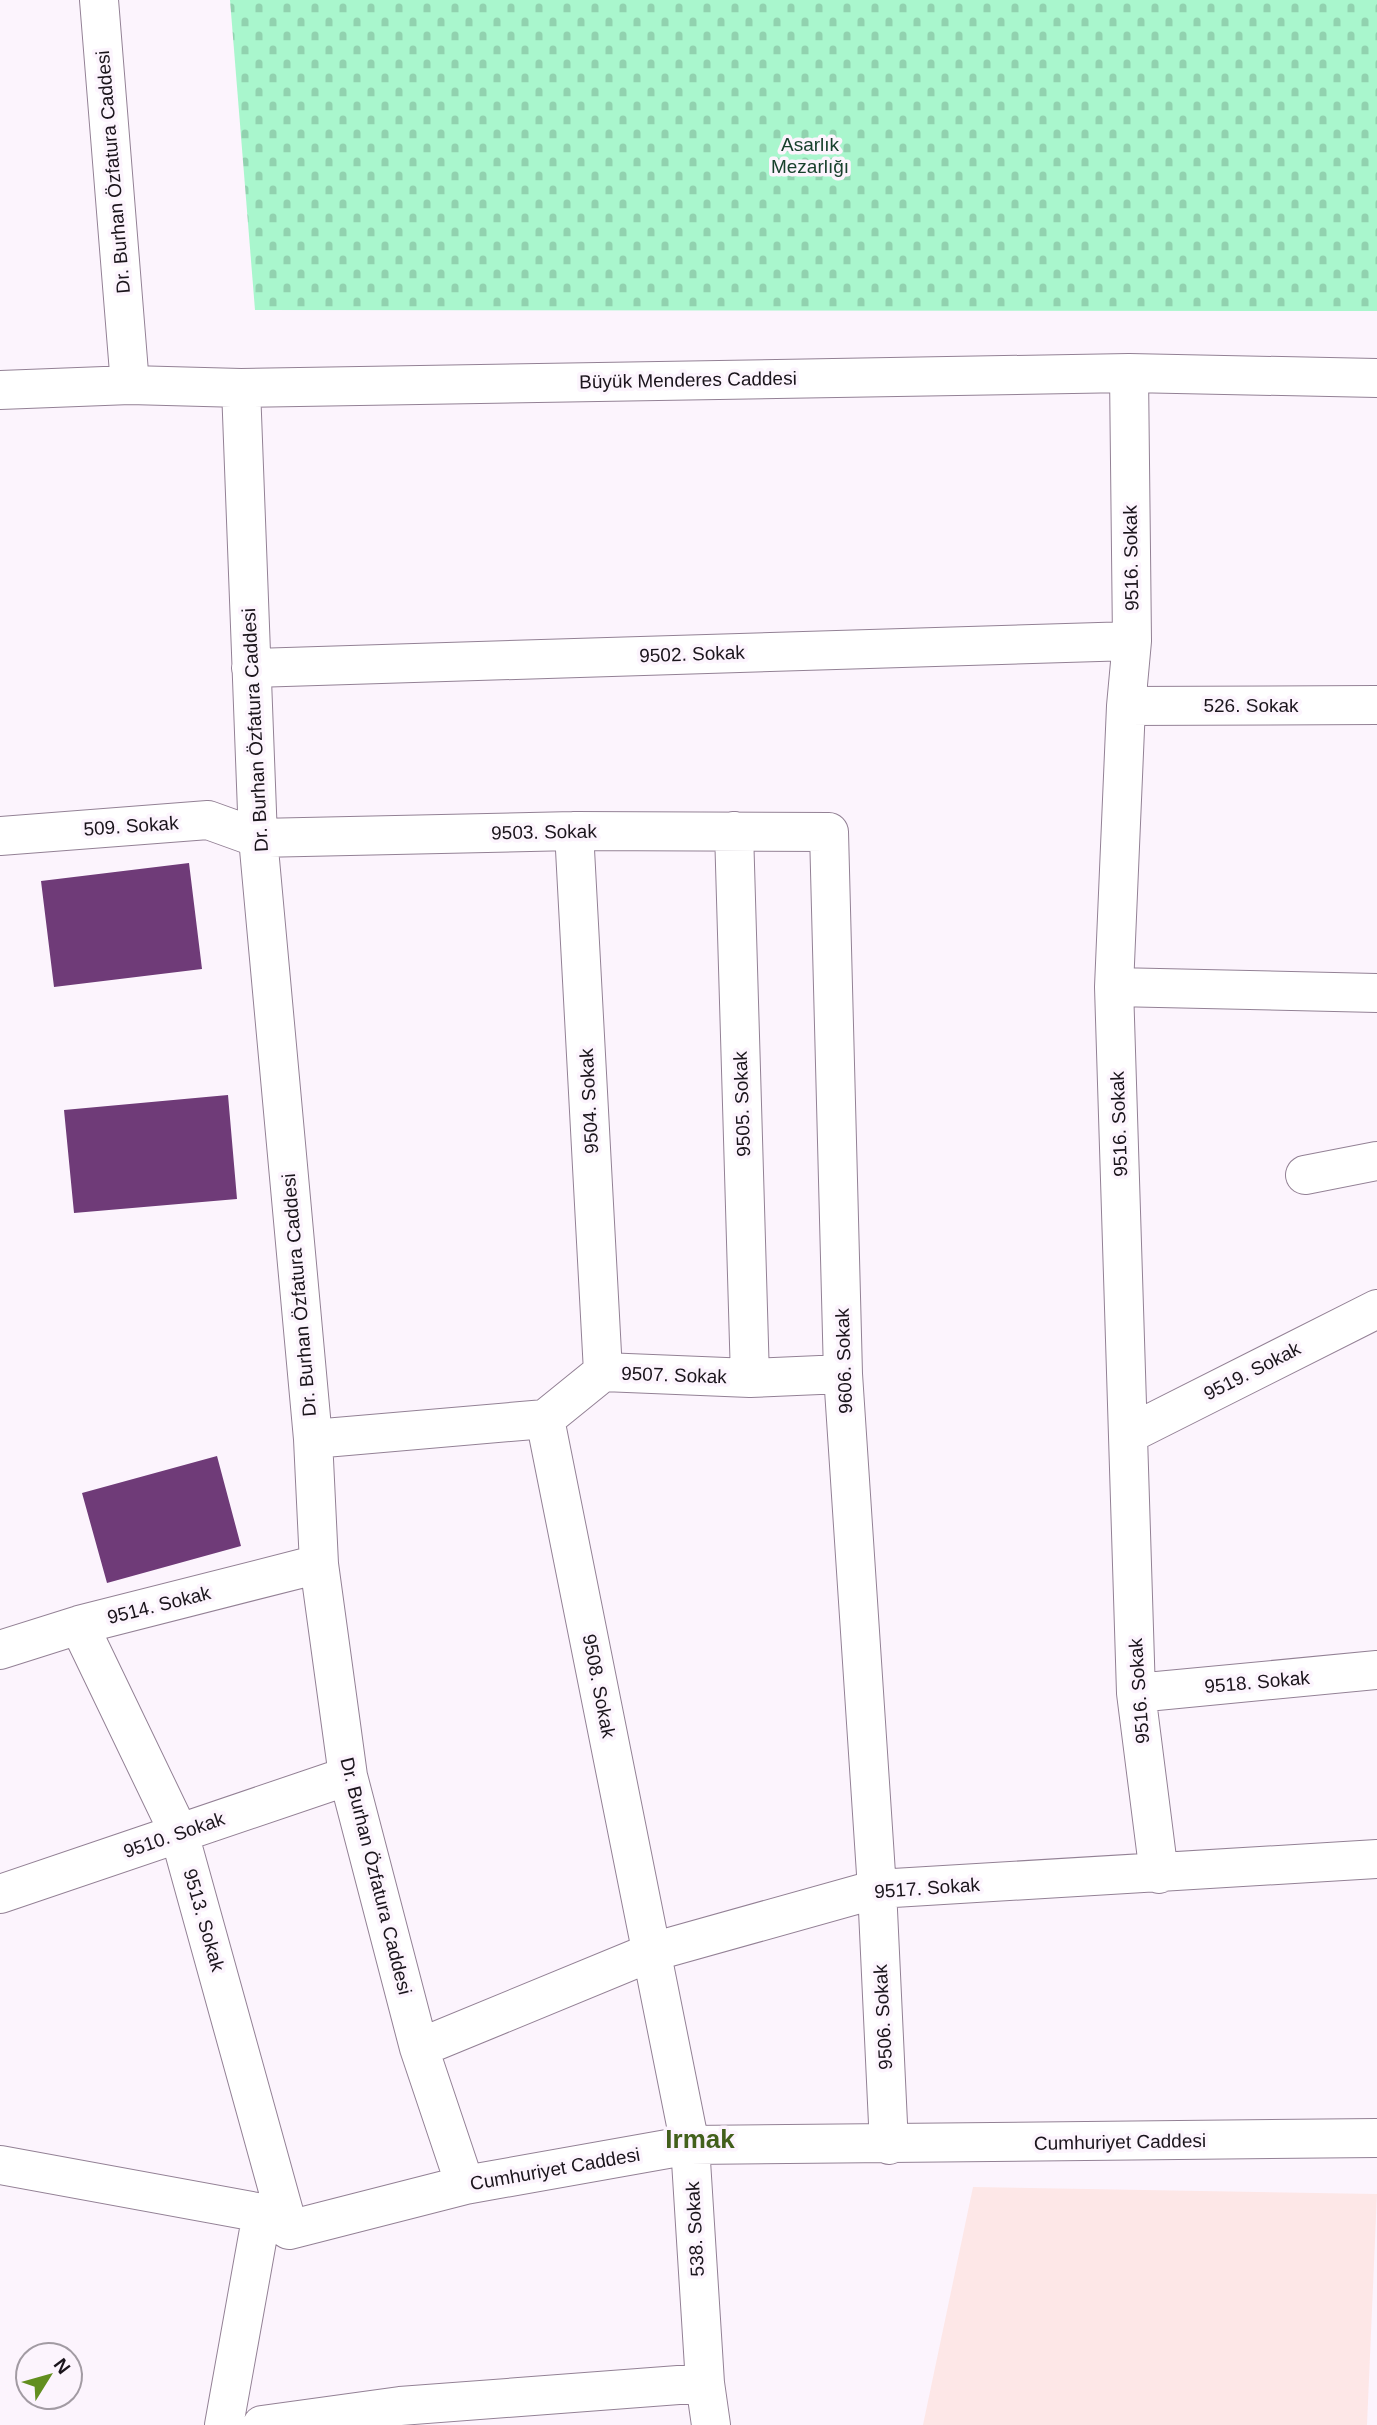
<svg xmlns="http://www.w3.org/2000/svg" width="1377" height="2425" font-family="Arial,sans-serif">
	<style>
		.education { fill: #fde7e7 }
		.cemetery { fill: url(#cemetery-stones) }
		.building { fill: #6f3b78 }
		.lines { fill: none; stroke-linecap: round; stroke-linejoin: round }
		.minor-casing { stroke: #938195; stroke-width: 40 }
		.minor { stroke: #fff; stroke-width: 38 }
		.labels { text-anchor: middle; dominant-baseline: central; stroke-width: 7; stroke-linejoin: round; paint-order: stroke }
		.park-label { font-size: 19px; fill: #17402c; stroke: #fcf4fd }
		.street-label { font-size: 19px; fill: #1b151c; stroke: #fcf4fd }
		.district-label { font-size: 26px; font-weight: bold; fill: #425f1b; stroke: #fcf4fd }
	</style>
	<defs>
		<pattern id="cemetery-stones" width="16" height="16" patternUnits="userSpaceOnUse" patternTransform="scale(1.75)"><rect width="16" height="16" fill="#a9f6cd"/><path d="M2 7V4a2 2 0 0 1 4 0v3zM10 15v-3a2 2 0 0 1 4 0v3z" fill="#91d2af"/></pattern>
	</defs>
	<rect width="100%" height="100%" fill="#fcf4fd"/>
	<path class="education" d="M973 2187 1377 2194 1367 2425H923Z"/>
	<path class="cemetery" d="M230 0H1377V311L255 310Z"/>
	<path class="building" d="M189 863 202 969 54 987 41 881Z
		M228 1095 237 1199 74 1213 64 1110Z
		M217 1456 241 1546 107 1583 82 1493Z"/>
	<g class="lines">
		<g class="minor-casing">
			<path id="minor" d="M99 0 130 385
				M1129 373 1132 641 1126 706 1114 987 1136 1693 1159 1874
				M241 388 258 838 313 1439 319 1564 348 1776 419 2048 465 2185
				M0 390 130 385 241 388 1129 373 1377 378
				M251 668 1132 641
				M1126 706 1377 705
				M574 831 603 1372
				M734 831 750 1378
				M0 836 208 820 258 838 574 831 829 832 843 1374 877 1889 889 2145
				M1114 987 1377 993
				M1305 1175 1377 1161
				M545 1419 690 2145 705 2383 711 2425
				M1129 1434 1377 1309
				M313 1439 545 1419 603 1372 750 1378 843 1374
				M79 1625 179 1833 289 2230
				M0 1650 79 1625 319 1564
				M1136 1693 1377 1670
				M0 1894 348 1776
				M419 2048 652 1952 877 1889 1377 1859
				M0 2165 262 2213 289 2230 465 2185 690 2145 1377 2138
				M224 2425 262 2213
				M262 2425 400 2406 705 2383"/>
		</g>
		<use href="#minor" class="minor"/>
	</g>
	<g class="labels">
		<g class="park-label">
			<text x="810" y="144">Asarlık<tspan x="810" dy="22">Mezarlığı</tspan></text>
		</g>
		<g class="street-label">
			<text transform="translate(113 172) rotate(-95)">Dr. Burhan Özfatura Caddesi</text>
			<text transform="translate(688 380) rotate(-1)">Büyük Menderes Caddesi</text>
			<text transform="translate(1131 558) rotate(-91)">9516. Sokak</text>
			<text transform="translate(692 654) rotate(-2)">9502. Sokak</text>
			<text x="1251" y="705">526. Sokak</text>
			<text transform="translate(255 730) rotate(-93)">Dr. Burhan Özfatura Caddesi</text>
			<text transform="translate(131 826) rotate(-4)">509. Sokak</text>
			<text transform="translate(544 832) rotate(-1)">9503. Sokak</text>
			<text transform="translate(589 1101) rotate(-93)">9504. Sokak</text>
			<text transform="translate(742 1104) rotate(-92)">9505. Sokak</text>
			<text transform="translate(1119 1124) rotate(-92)">9516. Sokak</text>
			<text transform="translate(299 1295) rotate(-95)">Dr. Burhan Özfatura Caddesi</text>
			<text transform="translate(844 1361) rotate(-92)">9606. Sokak</text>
			<text transform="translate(1252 1371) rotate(-27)">9519. Sokak</text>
			<text transform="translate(674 1375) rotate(2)">9507. Sokak</text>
			<text transform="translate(159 1605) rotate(-14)">9514. Sokak</text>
			<text transform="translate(1257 1682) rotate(-5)">9518. Sokak</text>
			<text transform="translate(599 1686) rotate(79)">9508. Sokak</text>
			<text transform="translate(1139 1691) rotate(-94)">9516. Sokak</text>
			<text transform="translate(174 1835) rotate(-19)">9510. Sokak</text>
			<text transform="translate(376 1876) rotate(76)">Dr. Burhan Özfatura Caddesi</text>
			<text transform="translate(927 1888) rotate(-4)">9517. Sokak</text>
			<text transform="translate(204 1920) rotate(74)">9513. Sokak</text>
			<text transform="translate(883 2017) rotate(-93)">9506. Sokak</text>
			<text transform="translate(1120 2142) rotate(-1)">Cumhuriyet Caddesi</text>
			<text transform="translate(555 2169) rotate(-10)">Cumhuriyet Caddesi</text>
			<text transform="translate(695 2229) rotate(-93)">538. Sokak</text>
		</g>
		<g class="district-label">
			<text x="700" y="2139">Irmak</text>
		</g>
	</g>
	<g transform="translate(49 2376) rotate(53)"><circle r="33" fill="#fcf4fd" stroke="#a29ba3" stroke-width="2"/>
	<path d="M0-5L12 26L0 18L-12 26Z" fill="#628e1f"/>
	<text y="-10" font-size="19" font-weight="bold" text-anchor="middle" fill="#1b151c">N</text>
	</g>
</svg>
